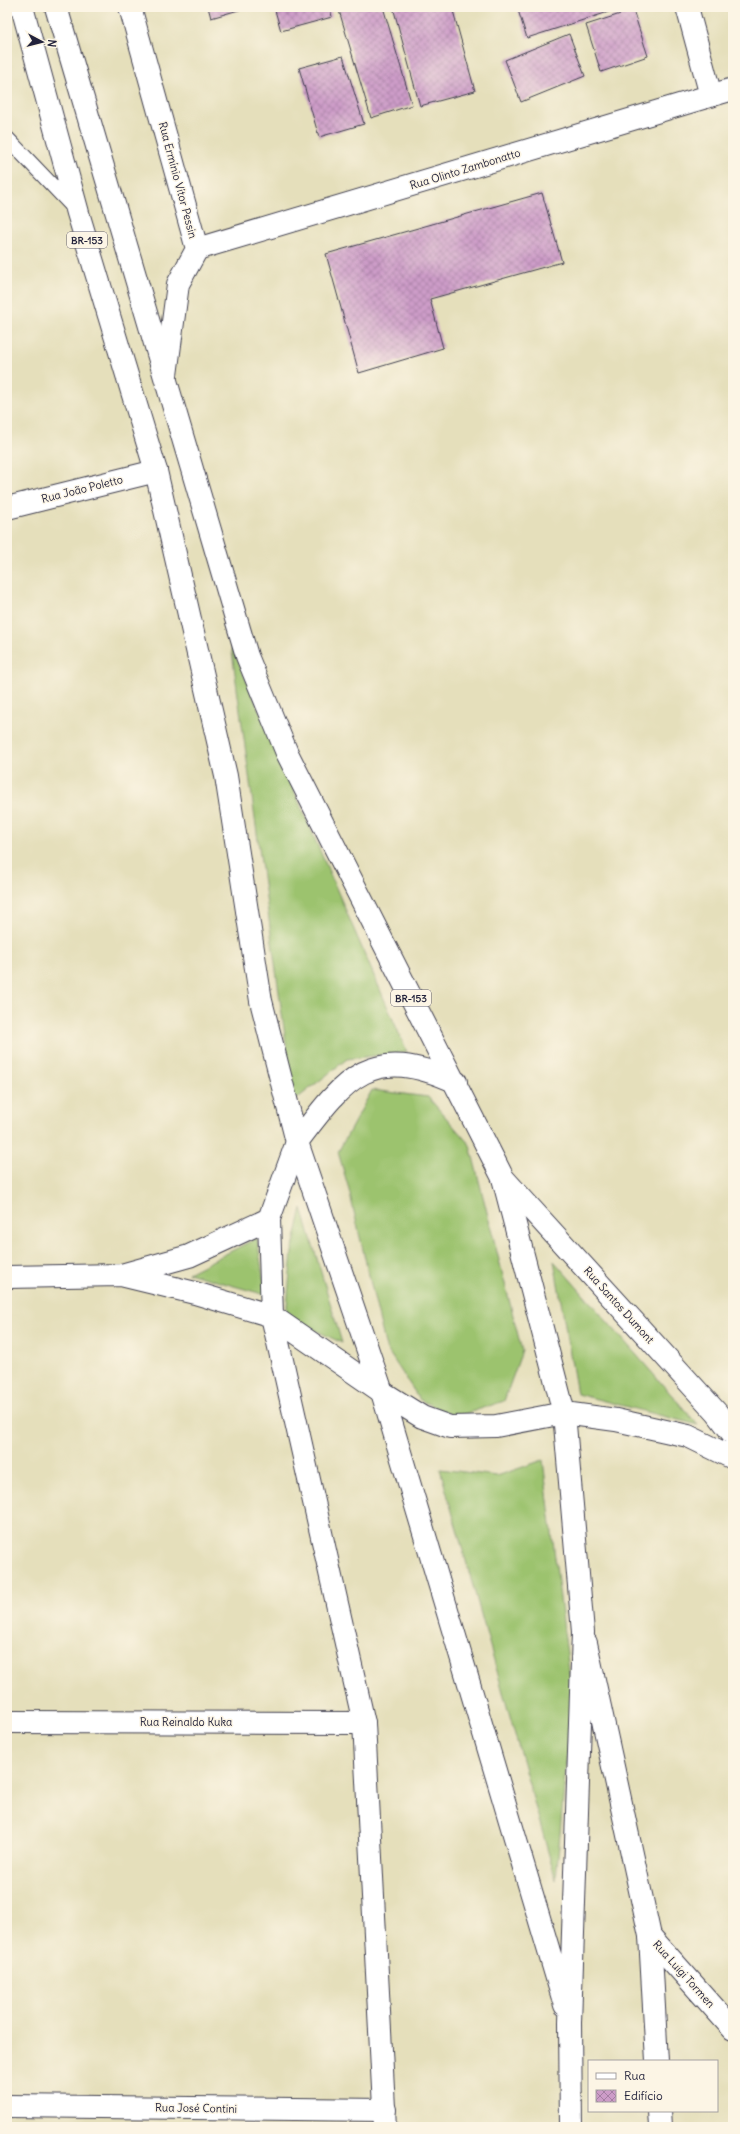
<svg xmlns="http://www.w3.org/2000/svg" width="740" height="2134" font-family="Delius,sans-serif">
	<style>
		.grass { fill: #9cc36e; stroke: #5f7254 }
		.building { fill: url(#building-cross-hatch) }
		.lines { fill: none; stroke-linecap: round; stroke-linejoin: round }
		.service-casing { stroke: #3f3e4e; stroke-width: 16 }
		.minor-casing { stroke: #3f3e4e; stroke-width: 24 }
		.tertiary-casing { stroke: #3f3e4e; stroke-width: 24 }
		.secondary-casing { stroke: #3f3e4e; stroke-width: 24 }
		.trunk-casing { stroke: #3f3e4e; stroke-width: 24 }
		.service { stroke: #fff; stroke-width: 14 }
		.minor { stroke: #fff; stroke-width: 22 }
		.tertiary { stroke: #fff; stroke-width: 22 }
		.secondary { stroke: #fff; stroke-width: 22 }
		.trunk { stroke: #fff; stroke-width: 22 }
		.labels { text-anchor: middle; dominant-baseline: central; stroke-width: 3; stroke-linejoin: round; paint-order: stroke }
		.shield { fill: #fcf5e5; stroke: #63616e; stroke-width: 1 }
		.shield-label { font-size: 10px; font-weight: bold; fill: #22223b }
		.street-label { font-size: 11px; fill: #22223b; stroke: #fcf5e5 }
	</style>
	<defs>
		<pattern id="building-cross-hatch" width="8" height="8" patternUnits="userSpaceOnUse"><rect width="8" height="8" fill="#cd9cc8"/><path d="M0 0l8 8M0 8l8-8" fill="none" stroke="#a67fa4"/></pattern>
	</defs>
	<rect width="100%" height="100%" fill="#fcf5e5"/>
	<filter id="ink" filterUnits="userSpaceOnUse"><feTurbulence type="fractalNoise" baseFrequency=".025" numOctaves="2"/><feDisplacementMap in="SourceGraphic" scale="8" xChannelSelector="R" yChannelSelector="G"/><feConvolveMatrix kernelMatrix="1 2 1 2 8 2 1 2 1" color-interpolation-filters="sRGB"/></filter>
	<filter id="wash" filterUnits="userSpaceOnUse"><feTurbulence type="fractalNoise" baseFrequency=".012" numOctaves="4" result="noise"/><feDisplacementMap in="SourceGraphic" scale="16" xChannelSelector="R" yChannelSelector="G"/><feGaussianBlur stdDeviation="0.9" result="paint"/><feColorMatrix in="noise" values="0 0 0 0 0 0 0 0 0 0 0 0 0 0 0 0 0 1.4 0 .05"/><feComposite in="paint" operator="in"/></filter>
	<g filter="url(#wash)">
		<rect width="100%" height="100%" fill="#e5dfbb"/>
		<path class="grass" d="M231 645 407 1052 347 1059 294 1101Z
			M372 1090 428 1097 470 1145 522 1351 504 1401 456 1417 420 1400 386 1348 348 1186 338 1152Z
			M302 1208 342 1343 286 1316 292 1252Z
			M257 1238 266 1295 188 1273Z
			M554 1261 698 1425 577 1394Z
			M543 1460 572 1695 556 1880 440 1469 497 1476Z"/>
		<g id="blocks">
			<path class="building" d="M208 7H249L211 18Z
				M274 7H330L332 17 281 31Z
				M338 7H383L412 105 371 118Z
				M393 7H452L475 91 420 106Z
				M517 7H624L527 38Z
				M633 10 648 56 601 72 586 25Z
				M569 34 585 76 521 102 505 60Z
				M343 56 364 124 319 137 299 68Z
				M542 193 562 262 430 299 443 348 359 373 326 254Z"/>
		</g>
	</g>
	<g filter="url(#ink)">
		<use href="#blocks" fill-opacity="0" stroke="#3f3e4e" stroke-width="1"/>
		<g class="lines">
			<g class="service-casing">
				<path id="service" d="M7 138 74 208"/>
			</g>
			<g class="minor-casing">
				<path id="minor" d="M687 7 711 96
					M197 249 733 89
					M7 508 156 471
					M7 1722 364 1723
					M650 1936 733 2029
					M7 2106 385 2110"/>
			</g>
			<g class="tertiary-casing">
				<path id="tertiary" d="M130 7 197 249 178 284 166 375
					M297 1142 269 1219 272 1316 364 1723 385 2127
					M121 1275 195 1293 272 1316 382 1392
					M7 1277 121 1275 189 1256 269 1219
					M586 1643 650 1936 657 2061
					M659 2111 660 2127"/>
			</g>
			<g class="secondary-casing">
				<path id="secondary" d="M503 1178 717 1413 733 1434
					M564 1413 616 1420 688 1436 733 1458"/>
			</g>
			<g class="trunk-casing">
				<path id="trunk" d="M22 7 78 213 156 471 226 776 261 1001 297 1142 382 1392 565 2005
					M56 7 247 656 287 753 503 1178 564 1413 583 1632 570 2023 571 2127
					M297 1142C346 1077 371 1043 456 1082
					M382 1392 422 1417 450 1427 496 1426 564 1413"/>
			</g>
			<use href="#service" class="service"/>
			<use href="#minor" class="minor"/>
			<use href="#tertiary" class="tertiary"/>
			<use href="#secondary" class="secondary"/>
			<use href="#trunk" class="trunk"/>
		</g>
	</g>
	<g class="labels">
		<g class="shield">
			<rect x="67" y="232" width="40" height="16" rx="3"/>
			<rect x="391" y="990" width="40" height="16" rx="3"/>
		</g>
		<g class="shield-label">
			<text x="87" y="240">BR-153</text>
			<text x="411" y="998">BR-153</text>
		</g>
		<g class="street-label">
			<text transform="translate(465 169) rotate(-17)">Rua Olinto Zambonatto</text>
			<text transform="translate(178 180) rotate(75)">Rua Ermínio Vítor Pessin</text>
			<text transform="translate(82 489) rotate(-14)">Rua João Poletto</text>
			<text transform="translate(619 1305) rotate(48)">Rua Santos Dumont</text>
			<text x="186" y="1722">Rua Reinaldo Kuka</text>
			<text transform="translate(684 1974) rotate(48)">Rua Luigi Tormen</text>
			<text transform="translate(196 2108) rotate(1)">Rua José Contini</text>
		</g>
	</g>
	<rect width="740" height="2134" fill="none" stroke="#fcf5e5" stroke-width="24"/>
	<rect x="588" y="2060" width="130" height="52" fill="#fcf5e5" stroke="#a5a1a1"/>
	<rect x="596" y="2073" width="20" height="6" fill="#ffffff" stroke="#a5a1a1"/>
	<text x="624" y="2080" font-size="12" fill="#22223b">Rua</text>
	<rect x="596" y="2090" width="20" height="12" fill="url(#building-cross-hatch)" stroke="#a5a1a1"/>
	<text x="624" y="2100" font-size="12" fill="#22223b">Edifício</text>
	<g transform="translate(42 42) rotate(97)" stroke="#fcf5e5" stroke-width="3" paint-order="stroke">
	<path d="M0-3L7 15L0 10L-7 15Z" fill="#22223b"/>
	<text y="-6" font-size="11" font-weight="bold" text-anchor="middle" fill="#22223b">N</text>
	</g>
</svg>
